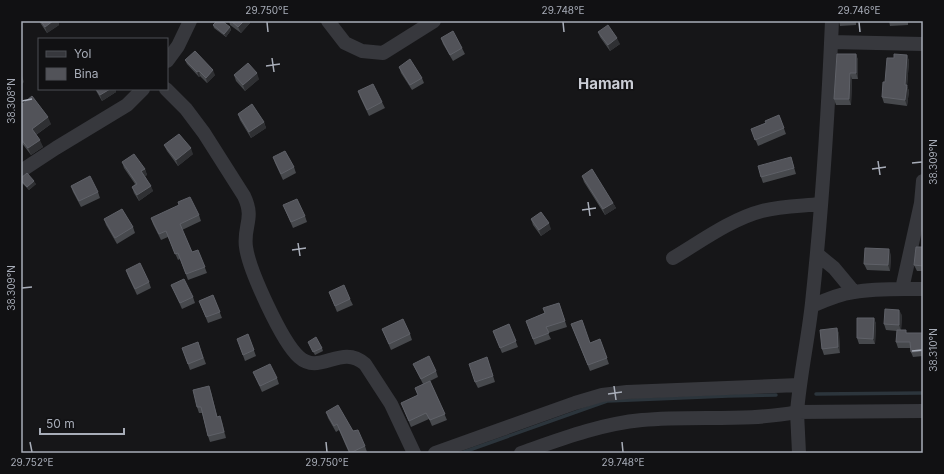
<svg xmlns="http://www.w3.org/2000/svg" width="944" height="474" font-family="Inter,sans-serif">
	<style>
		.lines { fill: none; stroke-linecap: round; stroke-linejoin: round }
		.stream { stroke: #2c353c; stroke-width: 3.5 }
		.minor { stroke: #37383d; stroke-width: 14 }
		.wall { fill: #47494d }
		.shaded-wall { fill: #2f3033 }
		.building { fill: #525359; stroke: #5f6168 }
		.ticks { fill: none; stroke: #a8adb8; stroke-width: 1.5 }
		.labels { text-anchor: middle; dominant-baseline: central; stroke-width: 3; stroke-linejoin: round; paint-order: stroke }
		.district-label { font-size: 15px; font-weight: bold; fill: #c9ccd4; stroke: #111113 }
		.neatline { fill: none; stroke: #a8adb8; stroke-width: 1.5 }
		.ticks-label { font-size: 10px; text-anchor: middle; fill: #a8adb8 }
	</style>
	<rect width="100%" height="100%" fill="#161618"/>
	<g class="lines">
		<path class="stream" d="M816 394 923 393
			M461 453 607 401 728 396 776 395"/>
		<path class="minor" d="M328 21 345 43 362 51 383 53 434 21
			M832 21C828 115 822 210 812 303 808 340 800 375 797 412L923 411
			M831 42 923 44
			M167 61 178 46 190 21
			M166 89 186 109 204 133 244 196C255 219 243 226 246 247 249 270 282 342 299 357 320 376 341 343 365 364L391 404 414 453
			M21 171 56 148 127 105 143 89
			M817 254 834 268 854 292
			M673 258C700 242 731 219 762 211 781 206 801 206 820 204
			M902 289 921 203 923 181
			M812 306C825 300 839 294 854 292 876 288 900 289 923 289
			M435 453 575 403 602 395 627 392 799 385
			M521 453C561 439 600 424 642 420 694 415 746 422 797 412L799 453"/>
	</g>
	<path class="wall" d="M39 21H58L59 25 47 33Z
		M229 21H249L250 23 241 33 230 25Z
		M839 21H856V25L840 26Z
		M889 21H908V25L890 26Z
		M213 25 230 27 231 30 226 37 214 28Z
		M598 32 620 44 610 51 600 37Z
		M441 38 462 48 465 54 453 61 443 44Z
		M856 54 858 60V79H852L851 105H836L834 99Z
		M907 55 909 61 907 86 909 91 907 106 884 103 882 97 885 82 894 58Z
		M185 60 215 75 207 83 200 76 199 77 187 64Z
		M399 67 422 78 424 83 412 90 401 73Z
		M234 75 259 79 245 91 236 81Z
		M95 89H115L116 92 102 101Z
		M358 91 382 102 385 108 369 116 360 97Z
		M21 105 51 124 36 135 43 147 31 155 21 142Z
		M238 114 264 122 266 128 251 138 240 120Z
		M779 115 786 134 758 146 751 129 766 123Z
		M164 145 193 154 178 166 167 151Z
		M273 157 294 167 296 173 283 180 275 163Z
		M791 157 796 174 763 183 761 177Z
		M122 162 145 169 147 175 145 176 153 191 139 201 134 193 132 187 135 184 124 168Z
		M582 176 613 203 616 208 605 215 584 182Z
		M21 178 36 184 29 190 21 182Z
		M71 186 98 192 100 198 81 207 73 192Z
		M283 205 305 216 307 222 293 228Z
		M199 215 201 221 182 230 192 252 198 250 207 273 188 280 180 259 178 260 168 237 161 240 153 224 151 218Z
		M104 219 133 227 135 233 117 244 106 225Z
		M531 219 551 229 541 236 533 225Z
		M923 247V271H917L914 265Z
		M891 255 890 271 867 270 864 264Z
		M126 270 149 282 151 288 137 295 128 276Z
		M171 285 193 297 195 303 182 309Z
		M329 292 350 299 353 305 337 312Z
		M213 295 222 318 208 323 199 301Z
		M559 303 567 327 548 333 551 339 535 345 526 321 545 313Z
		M902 315 901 330 907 333H923V356L913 357 911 352V348H898L896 342 897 331 886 330 884 324Z
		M874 318 876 324 875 344H859L857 338Z
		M509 324 518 347 502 353 493 331Z
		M571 324 590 343 600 339 609 364 590 371Z
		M837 328 839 334 840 353 824 355 822 349Z
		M382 329 410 334 412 340 391 350Z
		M248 334 256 356 245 361 237 339Z
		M198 342 206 364 190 370 182 348Z
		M308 342 322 348 323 351 315 355Z
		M487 357 495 382 478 388 475 382Z
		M413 364 436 371 438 377 430 381 447 420 432 426 429 419 411 427 401 403 418 395 415 388 423 384Z
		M253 372 277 378 279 384 262 392Z
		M211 392 217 417 222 422 226 438 210 442 208 436 202 413H199L197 407Z
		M326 412 353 431 365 446 367 452 365 453H349L339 430 336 432 328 418Z"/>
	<path class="shaded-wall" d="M53 21H58L59 25 47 33 45 27Z
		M244 21H249L250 23 241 33 238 27Z
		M230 27 231 30 226 37 224 34Z
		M617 38 620 44 610 51 608 45Z
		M856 54 858 60V79L856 73Z
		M907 55 909 61 907 86 909 91 907 106 905 100V85Z
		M213 70 215 75 207 83 206 78Z
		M199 71 200 76 199 77 197 72Z
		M257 73 259 79 245 91 243 85Z
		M850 73 852 79 851 105 849 99Z
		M22 76 24 82 21 85V78Z
		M110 89H115L116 92 102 101 100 95Z
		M48 117 51 124 34 136 32 129Z
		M264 122 266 128 251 138 249 132Z
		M40 140 43 147 31 155 28 148Z
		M191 148 193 154 178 166 176 160Z
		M145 169 147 175 144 177 141 171Z
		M34 181 36 184 29 190 27 187Z
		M151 186 153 191 139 201 137 195Z
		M613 203 616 208 605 215 603 209Z
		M549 223 551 229 541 236 539 230Z
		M889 249 891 255 890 271 888 265Z
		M899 310 902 315 901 331 899 325Z
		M874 318 876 324 875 344 873 339Z
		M837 328 839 334 840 353 838 347Z
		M209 386 211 392 219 423 217 417Z
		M220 416 222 422 226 438 224 432Z"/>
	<path class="building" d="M41 21H53L45 27Z
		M217 21H222L230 27 224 34 213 25Z
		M231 21H244L238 27Z
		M608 25 617 38 608 45 598 32Z
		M453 31 462 48 450 55 441 38Z
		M195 51 213 70 206 78 199 71 197 72 185 60Z
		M837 54H856V73H850L849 99H834Z
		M894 54 907 55 905 85H907L905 100 882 97 883 82H885L887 58H894Z
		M410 59 422 78 410 85 399 67Z
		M248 63 257 73 243 85 234 75Z
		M373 84 382 102 367 110 358 91Z
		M96 89H110L100 95Z
		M32 96 48 117 32 129 40 140 28 148 21 139V105Z
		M252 104 264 122 249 132 238 114Z
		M779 115 784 128 755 140 751 129 766 123 765 121Z
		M179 134 191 148 176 160 164 145Z
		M285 151 294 167 281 174 273 157Z
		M134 154 145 169 141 171 151 186 137 195 132 187 137 184 122 162Z
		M791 157 794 168 761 177 758 166Z
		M592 169 613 203 603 209 582 176Z
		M27 173 34 181 27 187 21 180V178Z
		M90 176 98 192 79 201 71 186Z
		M190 197 199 215 180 224 192 252 198 250 205 267 186 274 178 253 175 254 166 231 159 234 151 218 179 205 178 202Z
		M297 199 305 216 291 222 283 205Z
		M122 209 133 227 115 238 104 219Z
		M541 212 549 223 539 230 531 219Z
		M916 247H923V266L914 265Z
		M865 248 889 249 888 265 864 264Z
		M140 263 149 282 135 289 126 270Z
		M184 279 193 297 180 303 171 285Z
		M344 285 350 299 335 306 329 292Z
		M213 295 220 312 206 317 199 301Z
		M559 303 565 321 546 327 549 333 533 339 526 321 545 313 543 308Z
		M885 309 899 310V325L884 324Z
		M857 318H874L873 339 857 338Z
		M403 319 410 334 389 344 382 329Z
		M582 320 590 343 600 339 607 358 588 365 571 324Z
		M509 324 516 341 500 348 493 331Z
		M837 328 838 347 822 349 820 330Z
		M897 330H906V333H923V351L911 352 910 342H896Z
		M248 334 254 350 243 355 237 339Z
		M316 337 322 348 313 352 308 342Z
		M198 342 203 358 188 364 182 348Z
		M429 356 436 371 421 379 413 364Z
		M487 357 493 376 475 382 469 364Z
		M270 364 277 378 260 386 253 372Z
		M430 381 445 414 430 420 426 413 409 421 401 403 418 395 415 388Z
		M209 386 217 417 220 416 224 432 208 436 201 407H197L193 390Z
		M338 405 353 431 358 430 365 446 350 453 337 424 334 426 326 412Z"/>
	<path class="ticks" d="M267 22 268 32M563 22 564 32M859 22 860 32M272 58 274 72M266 66 280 64M22 101 32 99M878 161 880 175M912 163 922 162M872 169 886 167M588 202 590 216M582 210 596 208M298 243 300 256M292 250 306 248M22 288 32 287M912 351 922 350M614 386 616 400M608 394 622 392M30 442 32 452M326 442 327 452M622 442 623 452"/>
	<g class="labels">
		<g class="district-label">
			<text x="606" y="83">Hamam</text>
		</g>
	</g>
	<rect width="944" height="474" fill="none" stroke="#111113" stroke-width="44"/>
	<rect x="38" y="38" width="130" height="52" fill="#111113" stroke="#4d4f55"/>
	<rect x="46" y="51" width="20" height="6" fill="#37383d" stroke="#4d4f55"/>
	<text x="74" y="58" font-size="12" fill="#a8adb8">Yol</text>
	<rect x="46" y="68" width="20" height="12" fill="#525359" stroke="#4d4f55"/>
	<text x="74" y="78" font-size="12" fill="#a8adb8">Bina</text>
	<path d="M40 428v6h84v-6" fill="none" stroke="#a8adb8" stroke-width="2"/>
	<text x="46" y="428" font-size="12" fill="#a8adb8" stroke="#111113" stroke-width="3" paint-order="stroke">50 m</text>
	<rect x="22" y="22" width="900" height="430" class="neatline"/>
	<g class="ticks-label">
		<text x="267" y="14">29.750°E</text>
		<text x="563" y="14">29.748°E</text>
		<text x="859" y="14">29.746°E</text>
		<text transform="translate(11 101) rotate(-90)" y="4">38.308°N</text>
		<text transform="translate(933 162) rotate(-90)" y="4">38.309°N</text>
		<text transform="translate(11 288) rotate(-90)" y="4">38.309°N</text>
		<text transform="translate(933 350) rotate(-90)" y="4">38.310°N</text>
		<text x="32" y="466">29.752°E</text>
		<text x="327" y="466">29.750°E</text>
		<text x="623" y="466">29.748°E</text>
	</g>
</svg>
